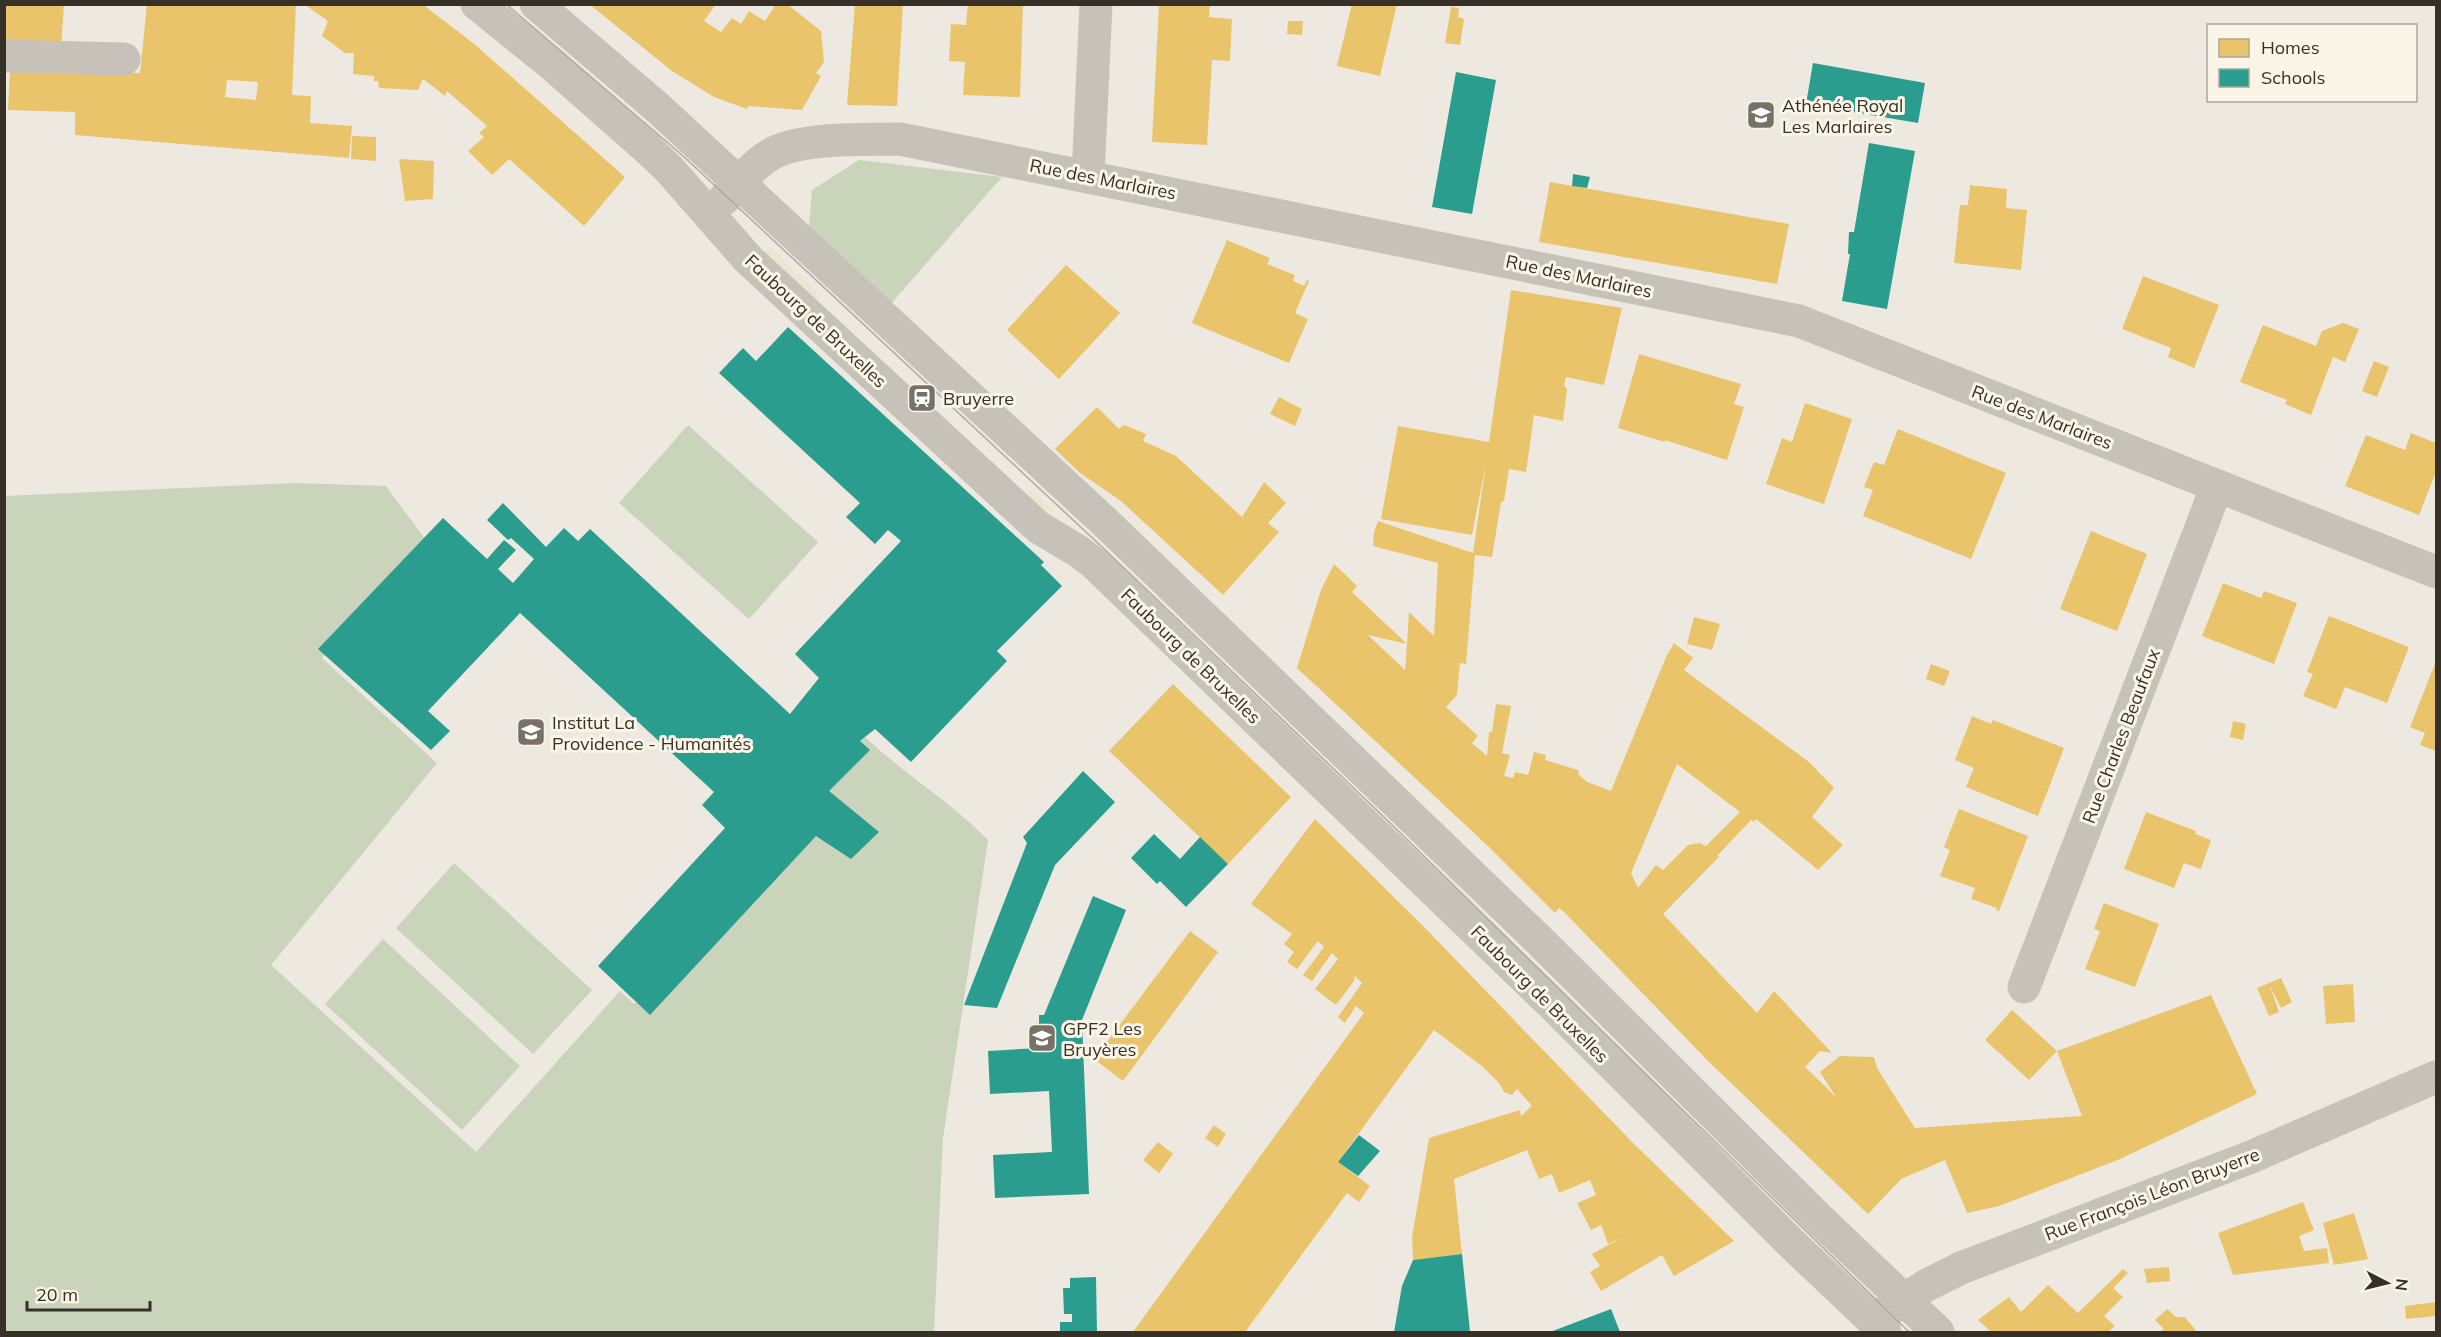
<svg xmlns="http://www.w3.org/2000/svg" width="2441" height="1337" font-family="Mulish,sans-serif">
	<style>
		.green { fill: #c9d4ba }
		.plaza { fill: #ece5cf }
		.homes { fill: #e9c46a; fill-rule: evenodd }
		.schools { fill: #2a9d8f }
		.lines { fill: none; stroke-linecap: round; stroke-linejoin: round }
		.minor { stroke: #c6c2b9; stroke-width: 33 }
		.tram { stroke: #aeaaa3; stroke-width: 1.5 }
		.labels { text-anchor: middle; dominant-baseline: central; stroke-width: 6; stroke-linejoin: round; paint-order: stroke }
		.poi-label { font-size: 18px; fill: #373027; stroke: #faf5e7; text-anchor: start }
		.street-label { font-size: 18px; fill: #373027; stroke: #faf5e7 }
	</style>
	<rect width="100%" height="100%" fill="#ede9e0"/>
	<path class="green" d="M859 160 1002 177 889 306 809 228 812 190Z
		M688 425 818 542 749 619 619 503Z
		M294 483 386 486 428 543 322 658 437 763 271 965 476 1152 620 991 634 1004 804 822 795 813 865 737C904 774 951 802 988 840L943 1138 934 1332H5L4 496Z
		M454 863 592 990 533 1054 396 928Z
		M383 939 520 1066 462 1130 325 1004Z"/>
	<path class="plaza" d="M768 246 822 296 813 306 759 256Z
		M1031 489 1054 510 1044 520 1022 499Z"/>
	<path class="homes" d="M4 4H64L61 47 4 43Z
		M147 4H296L292 95 311 96 310 123 352 126 349 158 75 135V112L8 110 10 68 140 73ZM227 80 258 82 256 100 225 97Z
		M304 4H422L473 43 625 177 584 226 509 159 492 175 468 151 484 137 479 133 487 126 447 91 445 96 423 79 418 90 379 88 378 81H374V76L353 74 354 53H345L322 36 328 21Z
		M589 4H711L714 7 704 21 721 32 732 18 741 24 749 11 765 21 776 4H787L821 31 824 62 816 73 821 76 802 110 748 106 747 109 714 97 672 71Z
		M855 4H903L897 106 847 105Z
		M968 4H1023L1020 97 963 95 965 62 949 61 951 24 966 25Z
		M1159 4H1210L1209 17 1232 19 1230 61 1212 60 1207 145 1152 142Z
		M1352 4H1397L1380 76 1337 66Z
		M1451 7 1459 8 1458 17 1464 19 1460 45 1445 43Z
		M1288 21H1303L1302 35 1287 34Z
		M352 136 376 137V161L351 159Z
		M399 159 434 161 433 199 405 201Z
		M1550 182 1789 224 1777 284 1539 242Z
		M1970 185 2007 189 2006 208 2027 210 2021 270 1954 263 1960 205H1968Z
		M1227 240 1270 258 1267 264 1295 275 1293 281 1304 286 1307 280 1309 281 1295 313 1308 319 1289 363 1192 323Z
		M1066 265 1120 313 1059 379 1007 330Z
		M2143 276 2219 305 2194 368 2168 357 2171 348 2122 329Z
		M1511 290 1622 308 1604 385 1566 377 1564 385 1567 389 1563 421 1534 415 1526 472 1509 469 1504 501 1501 502 1492 557 1475 555 1466 664 1460 663 1457 695 1446 707 1478 736 1472 743 1487 756 1489 732H1492L1496 704 1511 706 1502 753 1510 755 1504 776 1513 778 1515 772 1528 775 1534 752 1546 755 1545 760 1578 770 1579 775 1587 782 1611 791 1666 657 1674 643 1693 658 1684 670 1809 762 1834 788 1812 817 1843 845 1818 870 1756 819 1754 822 1751 820 1717 856 1719 857 1663 914 1757 1013 1774 991 1832 1053 1820 1051 1805 1067 1836 1097 1820 1072 1840 1056 1874 1057 1877 1068 1915 1128 2082 1116 2057 1051 2211 995 2257 1094 2120 1159 1999 1206 1967 1213 1945 1160 1901 1179 1868 1214 1709 1062 1565 913 1559 908 1555 913 1489 847 1297 668 1321 590 1334 564 1357 586 1352 592 1407 644 1409 612 1434 636 1438 563 1373 546 1374 532 1378 521 1473 553 1486 463 1472 535 1381 519 1398 426 1489 442ZM1368 635 1407 644 1405 670ZM1677 764 1740 812 1706 846 1700 843 1688 845 1663 870 1656 865 1638 888 1631 873Z
		M2343 323 2359 329 2345 362 2333 357 2311 415 2285 404 2287 400 2240 382 2263 325 2316 346 2322 331Z
		M1639 354 1741 384 1734 404 1744 407 1727 460 1665 440V442L1618 428Z
		M2374 361 2389 367 2377 397 2362 391Z
		M1279 397 1302 409 1295 426 1270 414Z
		M1805 403 1852 419 1824 504 1766 484 1782 438 1792 442Z
		M1097 407 1119 429 1124 425 1146 434 1143 441 1176 456 1242 517 1264 482 1286 503 1268 523 1279 532 1223 595 1121 501 1080 473 1055 449Z
		M1898 429 2006 473 1971 559 1863 516 1873 490 1864 487 1874 462 1884 465Z
		M2411 433 2436 443V472L2419 515 2345 486 2366 435 2405 450Z
		M2091 531 2147 554 2117 631 2060 609Z
		M2223 583 2261 598 2264 591 2297 603 2274 664 2202 636Z
		M2329 616 2409 647 2387 703 2345 687 2336 709 2303 696 2313 674 2307 672Z
		M1694 617 1720 624 1712 650 1687 644Z
		M2436 661V751L2420 745 2425 733 2410 727Z
		M1931 664 1950 671 1944 686 1926 679Z
		M1173 684 1291 797 1228 864 1109 751Z
		M1972 716 1991 724 1993 720 2064 748 2038 816 1966 787 1974 768 1955 760Z
		M2233 721 2246 724 2243 740 2230 737Z
		M1959 809 2028 836 1999 911 1996 910 1997 908 1971 899 1975 888 1940 876 1950 850 1944 847Z
		M2146 812 2196 831 2195 834 2211 840 2201 869 2184 863 2174 888 2124 869Z
		M1315 819 1427 930 1632 1142 1734 1241 1674 1276 1662 1255 1601 1291 1590 1272 1600 1266 1592 1254 1621 1238 1608 1244 1601 1225 1591 1230 1577 1203 1596 1195 1590 1180 1559 1193 1552 1174 1539 1179 1527 1150 1454 1179 1462 1254 1413 1260 1412 1237 1429 1138 1520 1110 1521 1116 1532 1106 1517 1089 1512 1095 1504 1092 1499 1083 1483 1067 1434 1030 1338 1162 1370 1186 1359 1202 1347 1193 1245 1332H1133L1364 1013 1356 1006 1345 1023 1338 1017 1362 983 1355 976 1354 981 1336 1005 1315 989 1338 959 1332 953 1312 981 1303 975 1324 947 1318 941 1297 969 1287 962 1294 952 1284 944 1292 934 1251 904Z
		M2104 903 2159 924 2135 987 2085 969 2100 931 2094 929Z
		M1190 931 1218 952 1123 1081 1094 1059Z
		M2281 978 2292 1002 2281 1008 2270 986 2279 1012 2269 1016 2257 988Z
		M2353 984 2355 1022 2326 1024 2323 986Z
		M2012 1010 2057 1051 2029 1080 1985 1040Z
		M1214 1125 1226 1134 1218 1147 1205 1138Z
		M1158 1142 1173 1154 1159 1173 1143 1160Z
		M2303 1202 2314 1230 2299 1236 2304 1251 2327 1248 2329 1263 2233 1275 2218 1233Z
		M2354 1213 2368 1259 2334 1265 2323 1223Z
		M2169 1267 2170 1281 2147 1283 2144 1269Z
		M2123 1269 2128 1273 2113 1288 2123 1297 2104 1316 2115 1326 2108 1332H1991L1978 1320 2009 1297 2021 1312 2048 1285 2078 1313Z
		M2436 1302V1316L2406 1319 2405 1306Z
		M2167 1309 2176 1317H2185L2197 1332H2160L2164 1329 2155 1320Z"/>
	<path class="schools" d="M1813 63 1925 83 1918 123 1806 104Z
		M1456 72 1496 80 1472 214 1432 207Z
		M1869 143 1915 151 1887 309 1842 301 1850 254H1848L1849 232H1854Z
		M1573 174 1590 177 1587 188 1572 186Z
		M788 327 1044 562 1041 565 1062 586 997 651 1007 661 911 762 875 729 860 741 870 750 829 791 879 832 851 859 816 836 650 1015 598 966 725 828 702 805 714 792 520 613 428 711 450 731 431 750 318 649 443 518 487 559 504 540 516 550 498 569 513 583 534 559 511 538 508 540 487 520 503 503 546 547 564 528 578 541 590 529 790 714 819 678 795 654 901 541 888 530 875 544 846 517 860 503 719 373 743 348 756 361Z
		M1083 771 1115 802 1055 865 997 1008 964 1005 1027 843 1023 837Z
		M1154 834 1180 859 1200 837 1228 864 1186 907 1160 881 1157 884 1131 858Z
		M1093 896 1126 910 1082 1020 1089 1194 995 1198 993 1155 1052 1152 1049 1091 990 1094 988 1051 1039 1048V1015H1044Z
		M1359 1135 1380 1151 1358 1176 1338 1162Z
		M1462 1254 1470 1332H1394L1402 1286 1413 1260Z
		M1096 1277 1097 1332H1060V1322H1072V1314H1064L1063 1288H1070V1278Z
		M1611 1309 1620 1332H1550Z"/>
	<g class="lines">
		<path class="minor" d="M477 4 555 67 648 149 669 169 748 259 1038 527 1078 551 1095 564 1558 1010 1791 1243 1885 1332
			M536 4 658 108 1109 526 1541 942 1816 1216 1938 1332
			M4 56 124 59
			M1088 176 1096 4
			M724 199C739 183 755 162 775 152 808 137 864 140 900 139L1799 321 2436 572
			M2024 987 2217 486
			M1887 1311 1927 1285 1961 1268 2251 1157 2436 1077"/>
		<path class="tram" d="M506 4 682 155 1101 546 1387 820 1909 1332"/>
	</g>
	<defs>
		<g id="school-square" transform="scale(1.5)"><rect x="-9" y="-9" width="18" height="18" rx="4" fill="#777168" stroke="#faf5e7"/><path d="M0-5L7-2L0 1L-7-2ZM-4 1L0 2.5L4 1V4Q0 6-4 4Z" fill="#fff"/></g>
		<g id="station-square" transform="scale(1.5)"><rect x="-9" y="-9" width="18" height="18" rx="4" fill="#777168" stroke="#faf5e7"/><path d="M-3-6H3Q5-6 5-4V2Q5 4 3 4L4.5 6H3L1.5 4h-3L-3 6H-4.5L-3 4Q-5 4-5 2V-4Q-5-6-3-6ZM-3.5-4v3h7v-3ZM-3.5 1v1.5H-2V1ZM2 1v1.5H3.5V1Z" fill="#fff"/></g>
	</defs>
	<g fill-rule="evenodd">
		<use href="#school-square" x="1761" y="115"/>
		<use href="#station-square" x="922" y="398"/>
		<use href="#school-square" x="531" y="732"/>
		<use href="#school-square" x="1042" y="1038"/>
	</g>
	<g class="labels">
		<g class="poi-label">
			<text x="1782" y="105">Athénée Royal<tspan x="1782" dy="21">Les Marlaires</tspan></text>
			<text x="943" y="398">Bruyerre</text>
			<text x="552" y="722">Institut La<tspan x="552" dy="21">Providence - Humanités</tspan></text>
			<text x="1063" y="1028">GPF2 Les<tspan x="1063" dy="21">Bruyères</tspan></text>
		</g>
		<g class="street-label">
			<text transform="translate(1103 179) rotate(11)">Rue des Marlaires</text>
			<text transform="translate(1579 276) rotate(12)">Rue des Marlaires</text>
			<text transform="translate(816 321) rotate(43)">Faubourg de Bruxelles</text>
			<text transform="translate(2042 417) rotate(21)">Rue des Marlaires</text>
			<text transform="translate(1191 656) rotate(44)">Faubourg de Bruxelles</text>
			<text transform="translate(2121 736) rotate(-69)">Rue Charles Beaufaux</text>
			<text transform="translate(1540 994) rotate(45)">Faubourg de Bruxelles</text>
			<text transform="translate(2152 1194) rotate(-21)">Rue François Léon Bruyerre</text>
		</g>
	</g>
	<rect width="2441" height="1337" fill="none" stroke="#373027" stroke-width="12"/>
	<rect x="2207" y="24" width="210" height="78" fill="#faf5e7" stroke="#aca69a" stroke-width="1.5"/>
	<rect x="2219" y="39" width="30" height="18" fill="#e9c46a" stroke="#aca69a" stroke-width="1.5"/>
	<text x="2261" y="54" font-size="18" fill="#373027">Homes</text>
	<rect x="2219" y="69" width="30" height="18" fill="#2a9d8f" stroke="#aca69a" stroke-width="1.5"/>
	<text x="2261" y="84" font-size="18" fill="#373027">Schools</text>
	<g transform="translate(2387 1283) rotate(97)" stroke="#faf5e7" stroke-width="4.5" paint-order="stroke">
	<path d="M0-4.5L10 22L0 15L-10 22Z" fill="#373027"/>
	<text y="-9" font-size="16" font-weight="bold" text-anchor="middle" fill="#373027">N</text>
	</g>
	<path d="M27 1301v9h123v-9" fill="none" stroke="#373027" stroke-width="3"/>
	<text x="36" y="1301" font-size="18" fill="#373027" stroke="#faf5e7" stroke-width="4.5" paint-order="stroke">20 m</text>
</svg>
